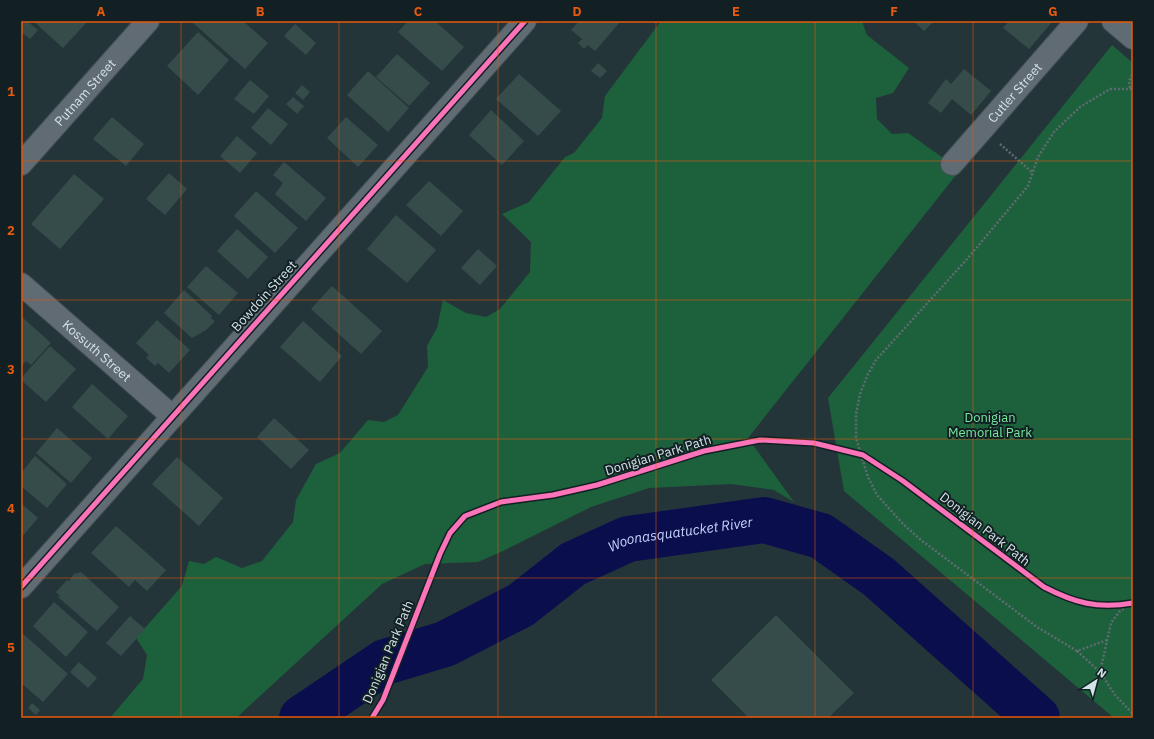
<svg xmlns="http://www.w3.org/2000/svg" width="1154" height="739" font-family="'IBM Plex Sans',sans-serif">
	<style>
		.green { fill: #1d613c }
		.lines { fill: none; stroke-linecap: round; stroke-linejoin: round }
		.river { stroke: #0b0e4d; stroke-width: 46 }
		.building { fill: #364c4b }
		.minor-casing { stroke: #425053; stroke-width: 24 }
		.path { stroke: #606b71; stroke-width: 2.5; stroke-dasharray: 2 2; stroke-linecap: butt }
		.minor { stroke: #606b73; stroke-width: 22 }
		.cycleway-casing { stroke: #122023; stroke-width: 8 }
		.cycleway { stroke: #fb73b8; stroke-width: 5 }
		.grid { fill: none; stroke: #e8590c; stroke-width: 1; stroke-opacity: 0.55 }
		.labels { text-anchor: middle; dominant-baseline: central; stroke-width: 4; stroke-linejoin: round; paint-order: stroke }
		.street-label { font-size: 13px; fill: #d2e3e7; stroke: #122023 }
		.park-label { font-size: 13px; fill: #75e89d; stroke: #122023 }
		.water-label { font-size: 14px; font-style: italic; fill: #c4d3fc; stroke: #122023 }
		.neatline { fill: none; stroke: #e8590c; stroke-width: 1.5 }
		.grid-label { font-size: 13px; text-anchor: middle; font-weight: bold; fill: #e8590c }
	</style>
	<rect width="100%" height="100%" fill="#243539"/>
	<path class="green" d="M661 21H862L867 35 909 68 893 93 876 98 877 119 892 134 908 133 960 170 748 438 794 502 774 490 731 484 649 488 591 507 503 551 478 562 425 564 382 584 236 718H110L143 679 147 655 136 638 182 586 189 561 204 564 216 557 242 568 262 561 293 522 296 500 316 464 340 453 368 420 384 422 398 415 428 367 427 346 437 328 443 300 466 313 486 317 500 309 530 272 531 242 502 214 529 202 565 157 574 153 602 118 605 96Z
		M1112 45 1133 63V718H1114L844 491 828 398Z"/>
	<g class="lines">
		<path class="river" id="s1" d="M302 718 385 662 445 644 521 605 573 564 628 539 764 520 821 536 879 577 1037 718"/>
	</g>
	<path class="building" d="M21 21H27L38 30 30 39 21 32Z
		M33 21H88L63 48Z
		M193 21H243L268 43 245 69 192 22Z
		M408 21H435L464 47 442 71 398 32Z
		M579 21H621L595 51 588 45 584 49 578 43 582 39 571 30Z
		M913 21H934L924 31Z
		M1009 21H1053L1029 49 1003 28Z
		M295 24 316 43 306 55 284 36Z
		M198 32 229 60 198 95 167 66Z
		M397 54 430 83 409 106 376 77Z
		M598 63 607 71 600 78 591 71Z
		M964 69 991 91 971 115 952 99 941 113 928 103 946 79 951 84Z
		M368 71 409 108 388 132 347 95Z
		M519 74 561 111 538 136 496 99Z
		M250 80 269 96 254 114 234 99Z
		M302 85 310 92 303 100 295 93Z
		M293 97 304 106 297 114 286 104Z
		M268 108 288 124 271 145 251 128Z
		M491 110 524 141 502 165 469 135Z
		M112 117 144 144 126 166 93 139Z
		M346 117 378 145 358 167 327 138Z
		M237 136 257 153 240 173 220 156Z
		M284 162 326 198 306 221 275 194 283 183 273 175Z
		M169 173 187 189 165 215 146 199Z
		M74 174 104 199 60 249 31 224Z
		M429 181 463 211 441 236 406 205Z
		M256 191 298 228 275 253 234 216Z
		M396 215 436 250 407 283 367 249Z
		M237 229 268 257 248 279 217 251Z
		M478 249 497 266 480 285 461 268Z
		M206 266 238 293 219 315 187 287Z
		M332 286 382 331 361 354 311 309Z
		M184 290 212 316 211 318 215 321 206 330 192 338 164 313Z
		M21 316 51 343 31 365 26 361 21 366Z
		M157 320 190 350 169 373 158 363 155 366 146 358 149 355 136 343Z
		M303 321 342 356 320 382 280 347Z
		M50 346 76 369 46 402 21 380V378Z
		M92 384 128 416 108 439 72 407Z
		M274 418 309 450 291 469 257 437Z
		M57 428 92 458 71 483 36 453Z
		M35 456 67 484 47 508 21 486V473Z
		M177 457 223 498 199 526 152 484Z
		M21 503 38 518 21 538Z
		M116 526 166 570 147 591 135 580 129 587 91 553Z
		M81 572 119 607 97 631 58 597 60 596 56 592 67 580 69 581 74 574Z
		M54 602 88 632 66 657 33 626Z
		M776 615 854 693 828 718H749L711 680Z
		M130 616 145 629 121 656 106 643Z
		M21 632 68 674 43 702 21 683Z
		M79 662 97 678 88 688 70 672Z
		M32 703 40 710 36 715 28 708Z"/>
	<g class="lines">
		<g class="minor-casing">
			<g id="minor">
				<path d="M1113 21 1133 38"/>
				<path id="s2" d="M21 164 148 21"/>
				<path id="s3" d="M952 164 1077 21"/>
				<path id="s4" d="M21 284 172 416"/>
				<path d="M21 587 525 21"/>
			</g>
		</g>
		<path class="path" d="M1130 88 1129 81 1133 73
			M1000 144 1033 173
			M1133 601 1119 612 1111 623 1100 672 1115 695 1133 714
			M1107 640 1077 651 1037 627 921 540 904 525 877 495 868 477 856 438V414L860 394 868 374 876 360 968 258 1028 186 1038 157 1054 132 1080 107 1110 89H1133
			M1077 651 1100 672"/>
		<use href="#minor" class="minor"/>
		<g class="cycleway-casing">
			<path id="cycleway" d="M21 587 525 21
				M372 718 383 700 440 554 450 533 465 516 501 502 553 495 597 485 704 451 760 440 814 443 863 455 903 481 1044 587C1075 603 1097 609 1133 603"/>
		</g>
		<use href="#cycleway" class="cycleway"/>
	</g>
	<path class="grid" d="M181 21V718M339 21V718M498 21V718M656 21V718M815 21V718M973 21V718M21 161H1133M21 300H1133M21 439H1133M21 578H1133"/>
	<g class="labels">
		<g class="street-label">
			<text stroke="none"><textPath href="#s3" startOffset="95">Cutler Street</textPath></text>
			<text stroke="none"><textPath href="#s2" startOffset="96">Putnam Street</textPath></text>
			<text transform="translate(264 296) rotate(-48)">Bowdoin Street</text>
			<text stroke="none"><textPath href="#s4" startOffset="101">Kossuth Street</textPath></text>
			<text transform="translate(658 455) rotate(-17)">Donigian Park Path</text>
			<text transform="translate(985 529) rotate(38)">Donigian Park Path</text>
			<text transform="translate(388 652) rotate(-67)">Donigian Park Path</text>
		</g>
		<g class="park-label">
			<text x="990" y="417">Donigian<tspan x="990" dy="15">Memorial Park</tspan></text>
		</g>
		<g class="water-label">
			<text stroke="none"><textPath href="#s1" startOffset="427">Woonasquatucket River</textPath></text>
		</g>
	</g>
	<rect width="1154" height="739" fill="none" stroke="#122023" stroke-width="44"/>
	<g transform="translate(1096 681) rotate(36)" stroke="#122023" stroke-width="3" paint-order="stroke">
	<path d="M0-3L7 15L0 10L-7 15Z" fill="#d2e3e7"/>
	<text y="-6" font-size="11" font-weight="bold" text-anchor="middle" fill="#d2e3e7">N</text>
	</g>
	<rect x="22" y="22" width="1110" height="695" class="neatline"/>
	<g class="grid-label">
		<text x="101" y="16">A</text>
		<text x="260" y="16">B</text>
		<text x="418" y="16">C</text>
		<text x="577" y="16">D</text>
		<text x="736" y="16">E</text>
		<text x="894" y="16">F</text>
		<text x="1053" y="16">G</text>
		<text x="11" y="96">1</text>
		<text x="11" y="235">2</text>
		<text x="11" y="374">3</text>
		<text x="11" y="513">4</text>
		<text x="11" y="652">5</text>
	</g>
</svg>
